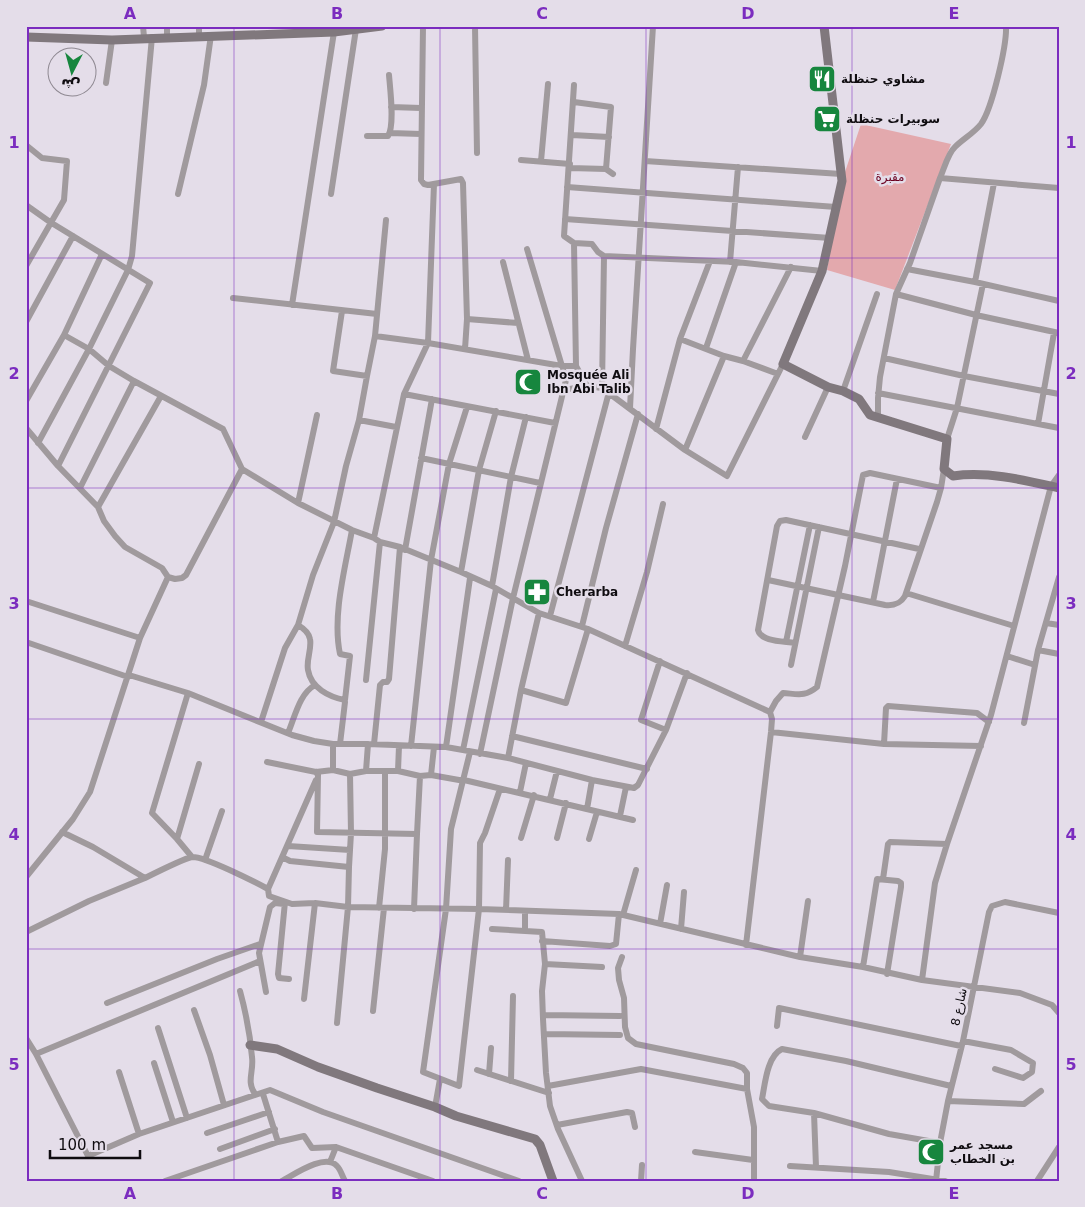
<svg xmlns="http://www.w3.org/2000/svg" width="1085" height="1207" font-family="'DejaVu Sans','Noto Naskh Arabic',sans-serif">
	<style>
		.green { fill: #e3a9ad }
		.lines { fill: none; stroke-linecap: round; stroke-linejoin: round }
		.street { stroke: #a09a9d; stroke-width: 6 }
		.secondary { stroke: #80787d; stroke-width: 9 }
		.grid { fill: none; stroke: #7b2cbf; stroke-width: 1; stroke-opacity: 0.55 }
		.labels { text-anchor: middle; dominant-baseline: central; stroke-width: 5; stroke-linejoin: round; paint-order: stroke }
		.poi-label { font-size: 12px; font-weight: bold; fill: #0f0c10; stroke: #e4dde9; text-anchor: start }
		.park-label { font-size: 12px; fill: #6b0020; stroke: #e4dde9 }
		.street-label { font-size: 12px; fill: #0f0c10; stroke: #e4dde9 }
		.neatline { fill: none; stroke: #7b2cbf; stroke-width: 2 }
		.grid-label { font-size: 16px; text-anchor: middle; font-weight: bold; fill: #7b2cbf }
	</style>
	<rect width="100%" height="100%" fill="#e4dde9"/>
	<path class="green" d="M861 124 951 144 895 290 827 270 842 181Z"/>
	<g class="lines">
		<path class="street" d="M143 26 144 37
			M167 26V37
			M199 26V36
			M423 26 421 180 424 184 428 185 461 179 463 183 467 319 465 349
			M475 26 477 153
			M106 83 112 40
			M574 85 564 236 574 243 592 244 598 252 604 256
			M574 102 611 107 606 169
			M391 107 421 108
			M390 133 421 134
			M572 135 609 137
			M367 136H388C395 126 390 88 389 75
			M26 145 42 158 67 161 64 200 26 266
			M521 160 570 164
			M541 161 548 84
			M645 161 841 174
			M570 168 606 169 613 174
			M940 178C944 169 948 153 955 147 963 139 974 133 981 124 992 109 1007 45 1006 26
			M567 187 836 207
			M178 194 204 85 211 35
			M331 194 356 29
			M26 205 50 222 150 283 58 466
			M565 219 830 238
			M574 243 576 366 587 386
			M527 249 562 366H576
			M503 262 528 360
			M730 262 738 167
			M907 269 975 282 1059 301
			M975 282 994 183
			M896 294 976 315 1059 333
			M233 298 377 314
			M292 305 334 32
			M342 311 333 371 367 376 375 336 386 220
			M467 319 518 323
			M26 322 73 236
			M64 335 89 349 109 366 134 381 223 429 242 469 298 503 352 530 374 538 380 542 400 547 461 572 492 586 539 613 588 629 770 712 772 719 771 732 746 945
			M375 336 428 343 562 366 566 380 513 598 480 754
			M680 339 724 356 743 361 778 374
			M706 348 736 262
			M884 358 964 376 1059 394
			M743 361 791 267
			M602 388 685 450 727 476 783 364
			M564 390 587 386 602 388 604 256 736 262 822 271
			M843 391 877 294
			M878 393 1059 428
			M404 394 555 423
			M26 401 64 335 102 254
			M630 408 633 349 653 26
			M878 418V398L880 377 896 294 910 263 940 178 1059 188
			M359 420 396 427
			M1038 424 1054 333
			M26 428 58 466 98 507 104 521 115 536 125 547 162 568 168 577 175 579 182 578 186 575 242 469
			M656 429 680 339 710 261
			M805 437 828 387
			M947 439 957 408 983 284
			M38 443 89 349 128 270 132 256 152 37
			M685 450 724 356
			M421 458 540 483
			M80 488 134 381
			M298 503 317 415
			M98 507 161 396
			M352 530C345 569 332 616 340 654L350 656 345 700C329 697 311 688 308 670 306 660 312 649 310 639 309 632 303 628 298 625L313 575 334 522 346 466 359 420 367 376
			M374 538 404 394 428 343 434 184
			M405 550 432 399
			M461 572 479 470 496 411
			M768 580 885 605C894 606 900 604 905 596L937 502 941 488 944 469
			M492 586 511 477 526 417
			M906 593 1014 626
			M26 601 140 638
			M873 602 897 479
			M550 616 609 392
			M1046 623 1059 625
			M582 626 606 528 638 414
			M26 642 128 677
			M786 642 810 525
			M795 643C784 641 761 642 758 630L777 526 780 521 786 520 919 549
			M625 646 647 572 663 504
			M1038 650 1059 654
			M1007 656 1035 665
			M660 661 641 720 666 730
			M791 665 819 527
			M129 675 188 693 292 735 314 741 333 744H368L446 747 508 758 592 780 634 788 638 785 666 730 687 673
			M366 680 380 542
			M521 690 566 703 588 629
			M770 712 776 701 783 693C798 694 805 697 817 687L845 566 863 475 870 473 941 488
			M261 722 285 648 298 625
			M1024 723 1038 650 1059 577
			M771 732 884 744 981 746
			M288 733C295 717 299 694 315 685
			M512 736 647 769
			M340 744 345 702
			M374 744 380 685 383 682H387L389 679 400 547
			M884 744 886 708 888 706 977 713 989 722
			M411 746 431 560 449 464 467 407
			M446 747 470 578
			M463 750 496 589
			M470 752 451 829 446 909 423 1072 459 1086 479 909 480 843 485 833 500 789
			M508 758 521 690 539 613
			M267 762 316 772 333 770 350 774 366 771H398L420 776 431 775 459 780H464L633 820
			M333 770V744
			M366 771 368 744
			M398 771 399 746
			M316 772 318 775 317 832 417 834 420 776
			M431 775 434 747
			M520 792 526 763
			M550 799 557 771
			M587 809 592 780
			M620 816 626 787
			M62 832 93 847 145 878C155 873 183 859 192 857 204 856 255 882 268 889L269 896 292 904 315 903 348 907 479 909 619 914 800 957 863 967 922 980 1020 993 1052 1005 1059 1013
			M521 838 534 795
			M557 838 566 803
			M177 839 152 813 188 693
			M589 839 597 812
			M288 846 350 850
			M192 857 177 839 199 764
			M282 857 290 861 349 867 351 833 350 774
			M205 860 222 811
			M26 877 73 819 90 792 140 638 168 577
			M883 879 888 844 890 842 947 844
			M268 889 316 780
			M285 902 278 974 279 978 289 979
			M379 908 385 849V772
			M414 909 417 834
			M506 910 508 860
			M623 915 636 870
			M660 924 667 885
			M492 929 542 932 545 964 542 991 543 1019 546 1073 550 1106 558 1129 582 1181
			M681 929 684 892
			M525 930V911
			M26 932 89 901 145 878
			M542 941 610 946 616 944 619 914
			M622 957 618 968 619 980 624 998 625 1027 628 1038 636 1044 734 1064 743 1068 747 1073V1089L754 1127V1181
			M800 957 808 901
			M545 964 602 967
			M863 967 877 879 898 881 901 883V887L887 974
			M922 980 935 883 947 844 991 715 1051 486 1059 475
			M240 991C246 1013 250 1034 252 1057 254 1072 246 1081 255 1094
			M266 992 259 953 270 907 275 903 284 904
			M304 999 315 903
			M107 1003 217 959 260 944
			M194 1010 210 1055 224 1105
			M373 1011 384 908
			M543 1015 620 1016
			M337 1023 348 907 349 867
			M777 1026 779 1008 961 1046
			M158 1028 187 1118
			M545 1034 620 1035
			M26 1038 36 1054 88 1156 139 1134 270 1090 323 1112 519 1181
			M963 1041 1011 1050 1033 1063 1032 1072 1023 1078 995 1069
			M36 1054 260 961
			M154 1063 173 1122
			M477 1070 549 1093
			M119 1072 139 1134
			M489 1074 491 1048
			M511 1081 513 996
			M548 1086 641 1069 747 1089
			M948 1101 1024 1104 1041 1091
			M435 1107 440 1079
			M814 1113 816 1167
			M557 1125 627 1112 632 1113 635 1127
			M207 1133 269 1112
			M278 1142 304 1136 312 1148 336 1147 433 1181
			M940 1143 889 1134 814 1113 769 1106 762 1099C765 1084 767 1056 782 1049L846 1061 951 1086
			M220 1149 275 1129
			M695 1152 753 1160
			M330 1162 336 1147
			M790 1166 889 1172 945 1181
			M165 1181 278 1142 263 1094
			M282 1181C295 1174 325 1153 337 1166 341 1170 342 1176 345 1181
			M641 1181 642 1165
			M936 1181 940 1143 948 1101 963 1041 989 912 992 906 1005 902 1059 913
			M1037 1181 1059 1147"/>
		<path class="secondary" d="M824 26 842 181 822 271 783 364 828 387 843 391 859 399 870 415 947 439 944 469 953 476C988 471 1024 480 1059 488
			M26 37 112 40 334 32 382 26
			M250 1045 277 1049 318 1067 377 1088 435 1107 456 1116 535 1139 540 1145 553 1181"/>
	</g>
	<path class="grid" d="M234 26V1181M440 26V1181M646 26V1181M852 26V1181M26 258H1059M26 488H1059M26 719H1059M26 949H1059"/>
	<defs>
		<g id="restaurant-square" transform="scale(1.4375)"><rect x="-9" y="-9" width="18" height="18" rx="4" fill="#17863e" stroke="#e4dde9"/><path d="M-5-6h1v4h1v-4h1v4h1v-4h1v5L-1.5 .5V6h-2V.5L-5-1ZM5-6V6H3V1.5H1.5Q1.5-4 5-6Z" fill="#fff"/></g>
		<g id="supermarket-square" transform="scale(1.4375)"><rect x="-9" y="-9" width="18" height="18" rx="4" fill="#17863e" stroke="#e4dde9"/><path d="M-6-5.5h2.5l.6 2H6L4.5 2H-2.5L-4.4-4H-6ZM-1.5 3.2a1.3 1.3 0 1 0 .1 0ZM3 3.2a1.3 1.3 0 1 0 .1 0Z" fill="#fff"/></g>
		<g id="mosque-square" transform="scale(1.4375)"><rect x="-9" y="-9" width="18" height="18" rx="4" fill="#17863e" stroke="#e4dde9"/><path d="M3.5-4.9A6 6 0 1 0 3.5 4.9A5 5 0 1 1 3.5-4.9Z" fill="#fff"/></g>
		<g id="pharmacy-square" transform="scale(1.4375)"><rect x="-9" y="-9" width="18" height="18" rx="4" fill="#17863e" stroke="#e4dde9"/><path d="M-2-6h4v4h4v4h-4v4h-4v-4h-4v-4h4Z" fill="#fff"/></g>
	</defs>
	<g fill-rule="evenodd">
		<use href="#restaurant-square" x="822" y="79"/>
		<use href="#supermarket-square" x="827" y="119"/>
		<use href="#mosque-square" x="528" y="382"/>
		<use href="#pharmacy-square" x="537" y="592"/>
		<use href="#mosque-square" x="931" y="1152"/>
	</g>
	<g class="labels">
		<g class="poi-label">
			<text x="841" y="79">مشاوي حنظلة</text>
			<text x="846" y="119">سوبيرات حنظلة</text>
			<text x="547" y="375">Mosquée Ali<tspan x="547" dy="14">Ibn Abi Talib</tspan></text>
			<text x="556" y="592">Cherarba</text>
			<text x="950" y="1145">مسجد عمر<tspan x="950" dy="14">بن الخطاب</tspan></text>
		</g>
		<g class="park-label">
			<text x="890" y="177">مقبرة</text>
		</g>
		<g class="street-label">
			<text transform="translate(959 1007) rotate(-78)">شارع 8</text>
		</g>
	</g>
	<rect width="1085" height="1207" fill="none" stroke="#e4dde9" stroke-width="55"/>
	<g transform="translate(72 72) rotate(186)"><circle r="24" fill="#e4dde9" stroke="#8f8992"/>
	<path d="M0-4L9 19L0 12L-9 19Z" fill="#17863e"/>
	<text y="-8" font-size="14" font-weight="bold" text-anchor="middle" fill="#0f0c10">ش</text>
	</g>
	<path d="M50 1150v8h90v-8" fill="none" stroke="#0f0c10" stroke-width="2.5"/>
	<text x="58" y="1150" font-size="15" fill="#0f0c10" stroke="#e4dde9" stroke-width="4" paint-order="stroke">100 m</text>
	<rect x="28" y="28" width="1030" height="1152" class="neatline"/>
	<g class="grid-label">
		<text x="130" y="19">A</text>
		<text x="337" y="19">B</text>
		<text x="542" y="19">C</text>
		<text x="748" y="19">D</text>
		<text x="954" y="19">E</text>
		<text x="14" y="148">1</text>
		<text x="1071" y="148">1</text>
		<text x="14" y="379">2</text>
		<text x="1071" y="379">2</text>
		<text x="14" y="609">3</text>
		<text x="1071" y="609">3</text>
		<text x="14" y="840">4</text>
		<text x="1071" y="840">4</text>
		<text x="14" y="1070">5</text>
		<text x="1071" y="1070">5</text>
		<text x="130" y="1199">A</text>
		<text x="337" y="1199">B</text>
		<text x="542" y="1199">C</text>
		<text x="748" y="1199">D</text>
		<text x="954" y="1199">E</text>
	</g>
</svg>
